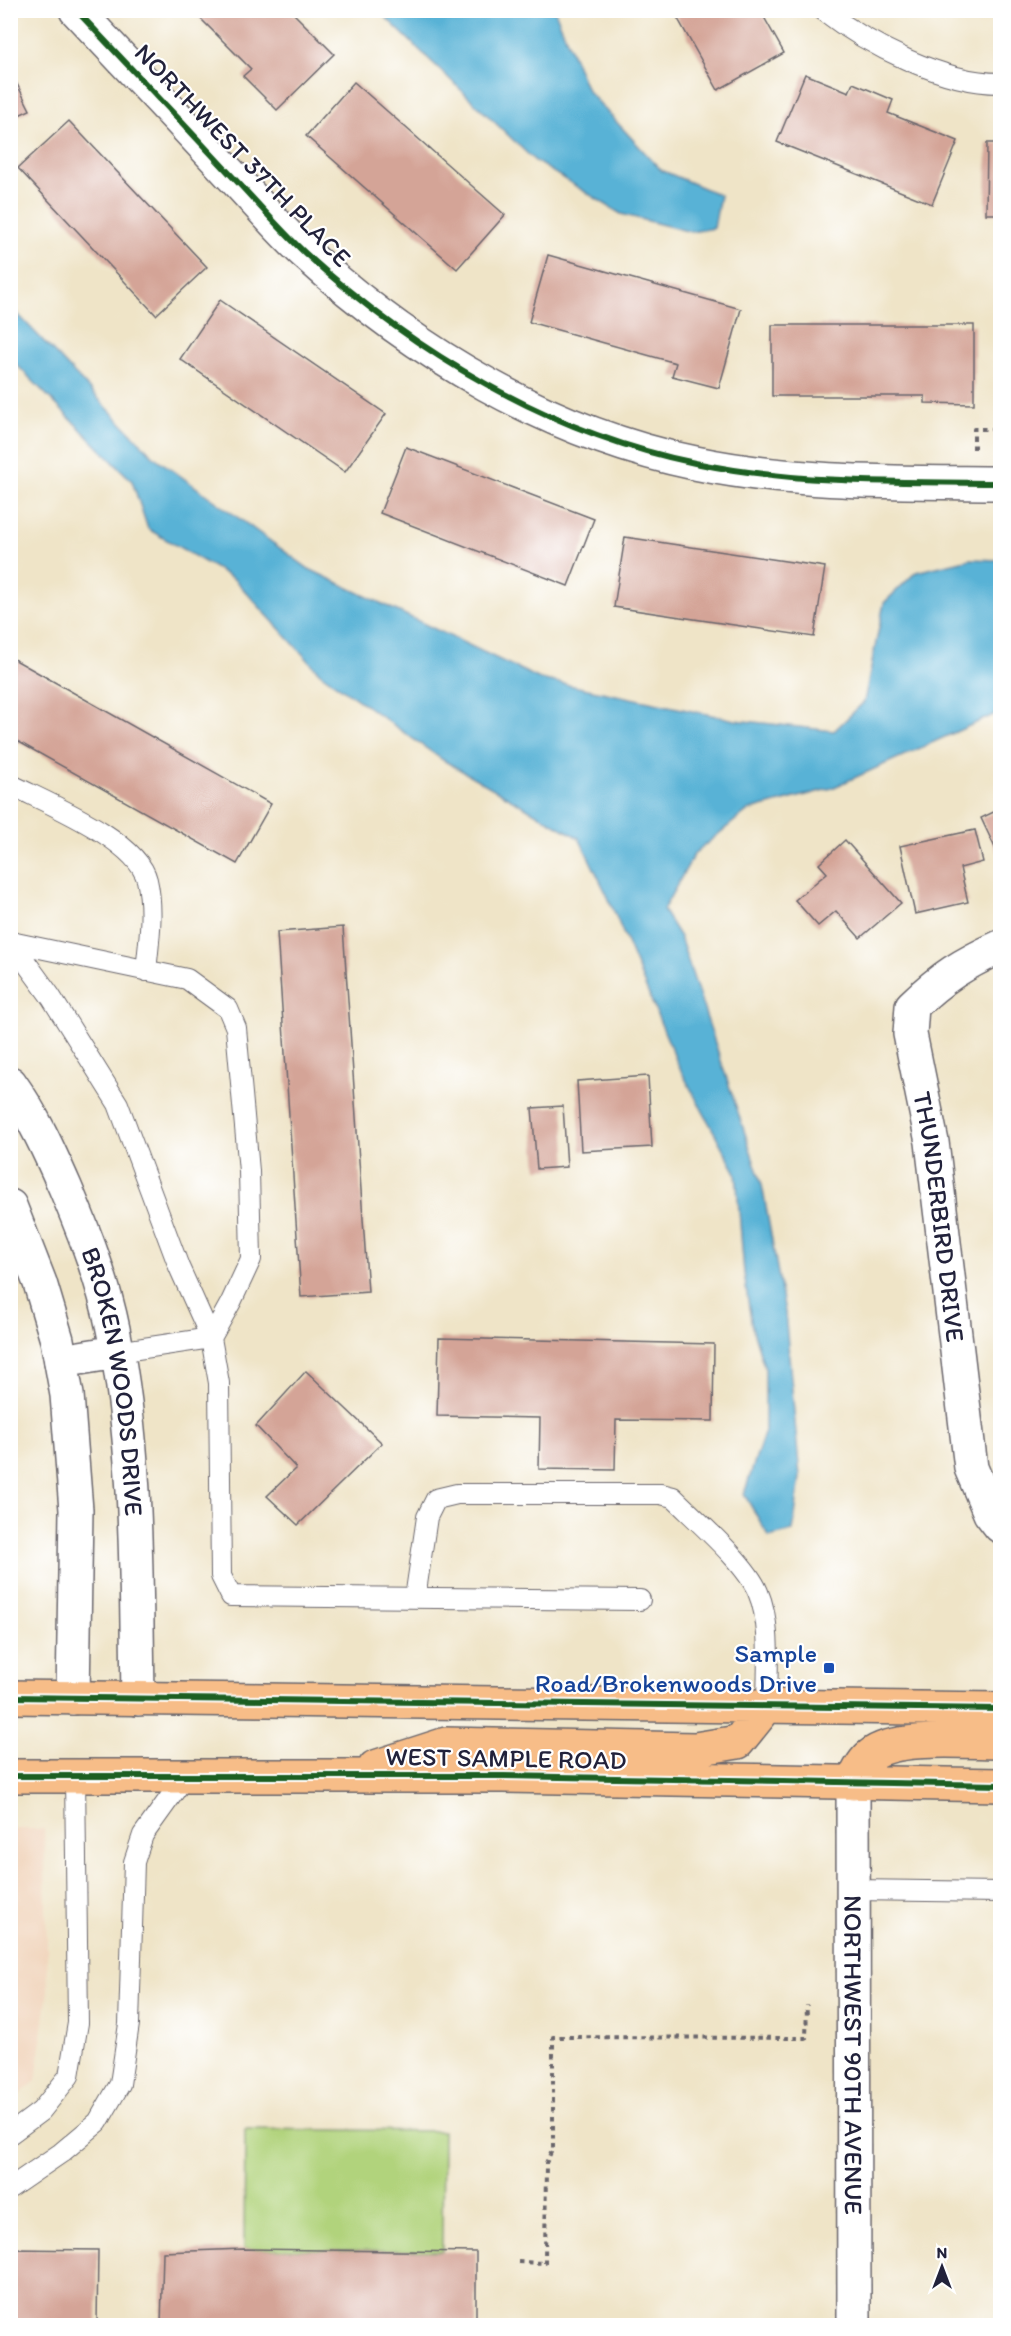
<svg xmlns="http://www.w3.org/2000/svg" width="1011" height="2336" font-family="Itim,sans-serif">
	<style>
		.built { fill: #f1d5bd }
		.green { fill: #b1d37b; stroke: #6a7a5b; stroke-width: 1.5 }
		.water { fill: #59b2d6; stroke: #3e6a88; stroke-width: 1.5 }
		.building { fill: #d4a497 }
		.lines { fill: none; stroke-linecap: round; stroke-linejoin: round }
		.lane-casing { stroke: #6a666c; stroke-width: 22 }
		.street-casing { stroke: #6a666c; stroke-width: 36 }
		.primary-casing { stroke: #6a666c; stroke-width: 36 }
		.path { stroke: #6a666c; stroke-width: 4; stroke-dasharray: 4.5 4.5; stroke-linecap: butt }
		.lane { stroke: #fff; stroke-width: 20 }
		.street { stroke: #fff; stroke-width: 33 }
		.primary { stroke: #f7bd88; stroke-width: 33 }
		.cycleway-casing { stroke: #fff; stroke-width: 10 }
		.cycleway { stroke: #1b5e20; stroke-width: 6 }
		.transit-dot { fill: #1a4fb4; stroke: #fff; stroke-width: 2 }
		.labels { text-anchor: middle; dominant-baseline: central; stroke-width: 4.5; stroke-linejoin: round; paint-order: stroke }
		.street-label { font-size: 26px; fill: #22223b; stroke: #fff }
		.transit-label { font-size: 26px; fill: #164399; stroke: #fff; text-anchor: end }
	</style>
	<rect width="100%" height="100%" fill="#fff"/>
	<filter id="ink" filterUnits="userSpaceOnUse"><feTurbulence type="fractalNoise" baseFrequency=".0167" numOctaves="2"/><feDisplacementMap in="SourceGraphic" scale="12" xChannelSelector="R" yChannelSelector="G"/><feConvolveMatrix kernelMatrix="1 2 1 2 8 2 1 2 1" color-interpolation-filters="sRGB"/></filter>
	<filter id="wash" filterUnits="userSpaceOnUse"><feTurbulence type="fractalNoise" baseFrequency=".008" numOctaves="4" result="noise"/><feDisplacementMap in="SourceGraphic" scale="24" xChannelSelector="R" yChannelSelector="G"/><feGaussianBlur stdDeviation="1.35" result="paint"/><feColorMatrix in="noise" values="0 0 0 0 0 0 0 0 0 0 0 0 0 0 0 0 0 1.4 0 .05"/><feComposite in="paint" operator="in"/></filter>
	<g filter="url(#wash)">
		<rect width="100%" height="100%" fill="#efe4c7"/>
		<path class="built" d="M11 1829H44L48 1990 36 2081 11 2101Z"/>
		<path class="green" d="M245 2129 443 2131 442 2251 244 2249Z"/>
		<path class="water" d="M379 11H555L587 90 661 170 720 195 714 228 691 232 621 214 535 161Z
			M11 307 153 456 309 569 540 679 735 720 834 731 864 702 884 603 916 572 970 559 1000 560V712L832 788 747 811 695 853 663 910 680 937 762 1185 785 1312 800 1477 793 1531 769 1537 744 1494 765 1431V1369L752 1327 744 1273 736 1173 679 1067 608 897 579 838 443 760 320 673 234 579 148 529 132 481 11 359Z"/>
		<g id="blocks">
			<path class="building" d="M192 10H290L334 54 277 110 243 76 251 69Z
				M673 10H760L784 53 718 90Z
				M10 70 30 110 10 119Z
				M805 74 849 92 853 83 893 100 888 113 958 141 932 204 777 142Z
				M354 82 505 215 457 269 306 136Z
				M69 121 207 267 156 315 18 168Z
				M987 143H1000V214H986Z
				M548 255 741 309 719 388 672 376 676 363 529 322Z
				M220 300 386 414 345 472 180 359Z
				M772 325H974V404L925 403V396H772Z
				M406 447 594 519 568 586 380 513Z
				M625 537 825 567 814 637 614 607Z
				M10 657 271 804 237 864 10 737Z
				M1000 809V850L997 852 981 818Z
				M975 830 983 862 960 868 968 902 915 914 900 846Z
				M845 840 901 903 860 938 836 911 818 926 795 900 827 873 819 864Z
				M343 927 368 1292 301 1297 277 932Z
				M648 1076 652 1147 581 1151 577 1081Z
				M563 1106 567 1167 537 1169 532 1108Z
				M439 1338 714 1344 713 1421 616 1420 615 1470 539 1469 540 1418 437 1416Z
				M306 1371 382 1443 298 1525 267 1496 296 1468 256 1426Z
				M10 2249 98 2250 97 2326H10Z
				M244 2249 476 2252V2326H161L163 2252Z"/>
		</g>
	</g>
	<g filter="url(#ink)">
		<use href="#blocks" fill-opacity="0" stroke="#6a666c" stroke-width="1.5"/>
		<g class="lines">
			<g class="lane-casing">
				<path id="lane" d="M823 10C868 45 943 83 1000 83
					M10 784C46 803 137 839 147 880 154 910 149 941 146 971
					M11 942 187 979 228 1009 236 1028 249 1171 251 1259 231 1302 211 1338 219 1383 221 1576 231 1596 640 1600
					M11 942 51 997 118 1104 179 1267 211 1338 117 1352
					M415 1598 427 1517 436 1499 457 1494H661L673 1497C697 1521 746 1563 758 1592 772 1625 767 1671 767 1706
					M853 1890 1000 1892
					M10 2134 41 2111 69 2076 78 2023 75 1776
					M10 2188 61 2153 98 2122 120 2084 129 2024 134 1862 143 1835 184 1778"/>
			</g>
			<g class="street-casing">
				<g id="street">
					<path d="M76 10C128 65 179 119 230 174 255 200 279 229 305 253 415 353 549 433 695 463 796 484 899 482 1000 483"/>
					<path id="s1" d="M1000 947C963 964 942 977 912 1006L910 1034 932 1142 971 1468 990 1513 1000 1526"/>
					<path id="s2" d="M10 1083C33 1115 49 1151 65 1187 84 1232 103 1280 113 1329 138 1450 136 1575 138 1699"/>
					<path d="M10 1206 40 1283 57 1340 67 1395 76 1510 73 1698"/>
					<path d="M61 1361 117 1352"/>
					<path id="s3" d="M853 1783 854 2326"/>
				</g>
			</g>
			<g class="primary-casing">
				<path id="primary" d="M10 1697 1000 1709
					M375 1767 446 1744 695 1749 738 1742 767 1706
					M10 1776H503L1000 1785
					M853 1783C857 1773 862 1762 871 1755 894 1735 969 1742 1000 1742"/>
			</g>
			<path class="path" d="M974 449V429H1000
				M518 2262 545 2263 546 2163 553 2148V2037L806 2038 807 2005"/>
			<use href="#lane" class="lane"/>
			<use href="#street" class="street"/>
			<use href="#primary" class="primary"/>
			<g class="cycleway-casing">
				<path id="cycleway" d="M76 10C128 65 179 119 230 174 255 200 279 229 305 253 415 353 549 433 695 463 796 484 899 482 1000 483
					M10 1697 1000 1709
					M10 1776H503L1000 1785"/>
			</g>
			<use href="#cycleway" class="cycleway"/>
		</g>
	</g>
	<rect class="transit-dot" x="823" y="1662" width="12" height="12" rx="3"/>
	<g class="labels">
		<g class="street-label">
			<text transform="translate(243 155) rotate(46)">NORTHWEST 37TH PLACE</text>
			<text stroke="none"><textPath href="#s1" startOffset="320">THUNDERBIRD DRIVE</textPath></text>
			<text stroke="none"><textPath href="#s2" startOffset="320">BROKEN WOODS DRIVE</textPath></text>
			<text transform="translate(506 1758) rotate(1)">WEST SAMPLE ROAD</text>
			<text stroke="none"><textPath href="#s3" startOffset="272">NORTHWEST 90TH AVENUE</textPath></text>
		</g>
		<g class="transit-label">
			<text x="817" y="1653">Sample<tspan x="817" dy="30">Road/Brokenwoods Drive</tspan></text>
		</g>
	</g>
	<rect width="1011" height="2336" fill="none" stroke="#fff" stroke-width="36"/>
	<g transform="translate(942 2267)" stroke="#ffffff" stroke-width="4.5" paint-order="stroke">
	<path d="M0-4.5L10 22L0 15L-10 22Z" fill="#22223b"/>
	<text y="-9" font-size="16" font-weight="bold" text-anchor="middle" fill="#22223b">N</text>
	</g>
</svg>
